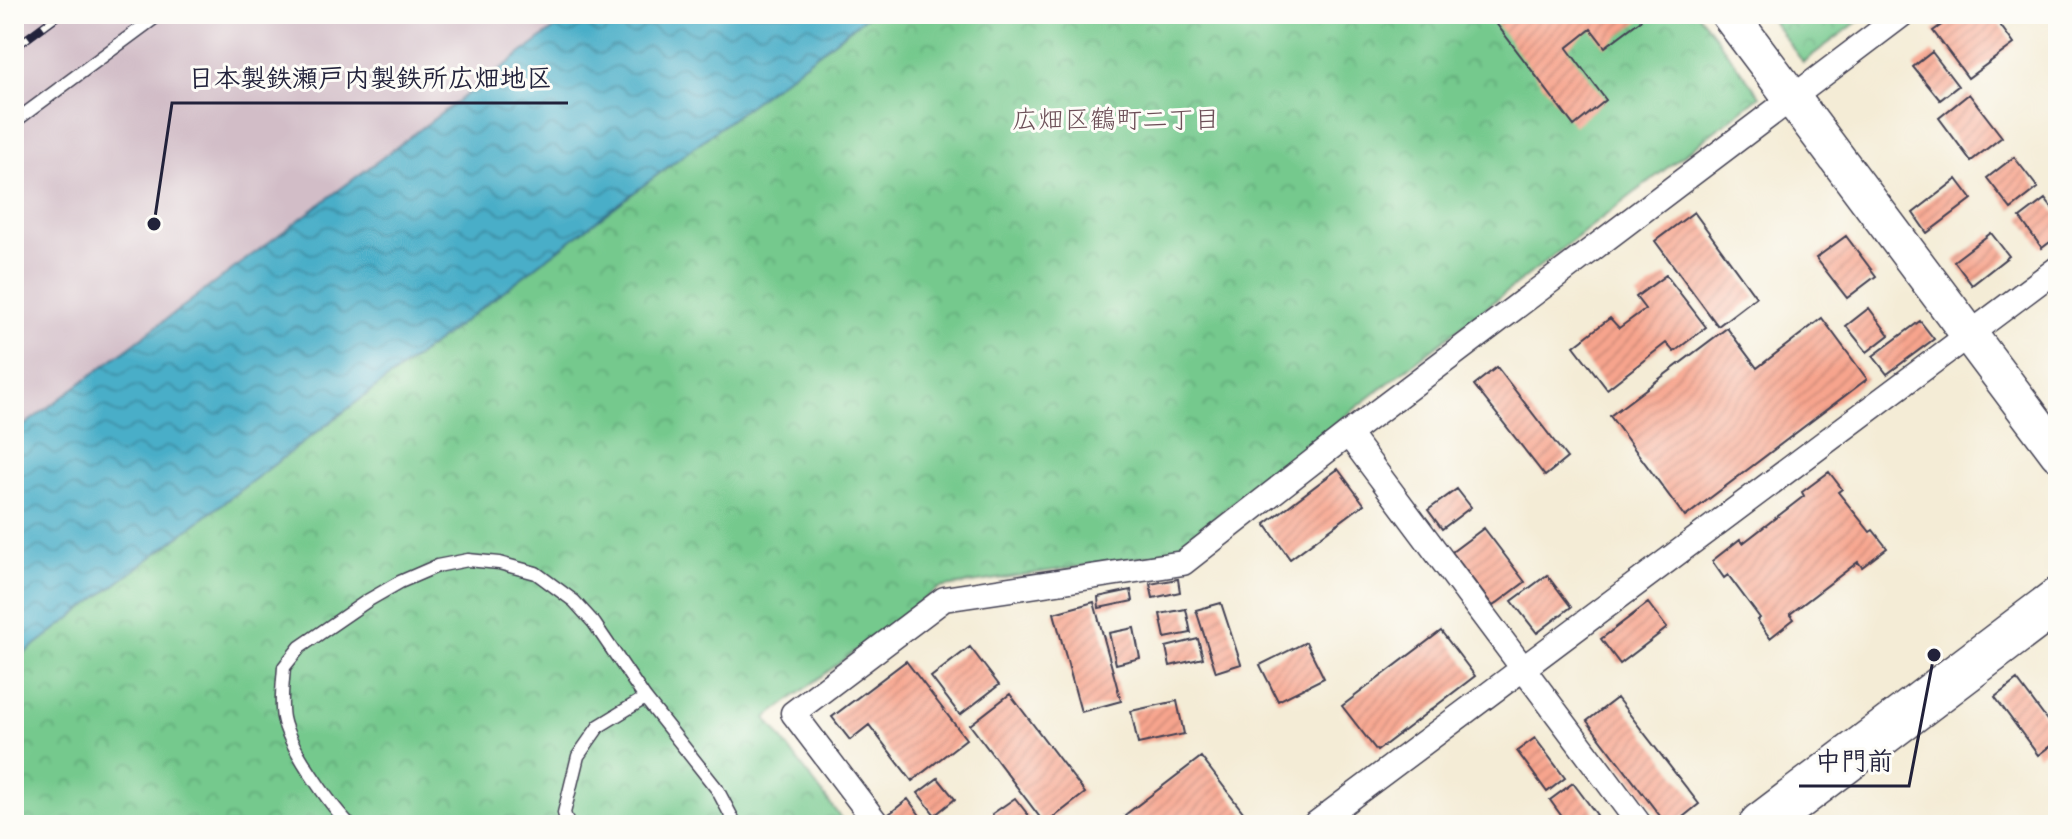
<svg xmlns="http://www.w3.org/2000/svg" width="2072" height="839" font-family="'Patrick Hand','Klee One',sans-serif">
	<style>
		.industrial { fill: #d2bdc7 }
		.park { fill: url(#park-crowns); stroke: #4b7664; stroke-width: 2 }
		.water { fill: url(#water-waves); stroke: #366882; stroke-width: 2 }
		.building { fill: url(#building-hatch) }
		.lines { fill: none; stroke-linecap: round; stroke-linejoin: round }
		.lane-casing { stroke: #424052; stroke-width: 15 }
		.street-casing { stroke: #424052; stroke-width: 27 }
		.secondary-casing { stroke: #424052; stroke-width: 39 }
		.highway-casing { stroke: #424052; stroke-width: 47 }
		.lane { stroke: #fff; stroke-width: 12 }
		.street { stroke: #fff; stroke-width: 24 }
		.secondary { stroke: #fff; stroke-width: 36 }
		.highway { stroke: #fff; stroke-width: 44 }
		.rail-casing { stroke: #22223b; stroke-width: 9 }
		.rail { stroke: #fdfcf7; stroke-width: 6; stroke-dasharray: 18; stroke-linecap: butt }
		.labels { text-anchor: middle; dominant-baseline: central; stroke-width: 6; stroke-linejoin: round; paint-order: stroke }
		.neighbourhood-label { font-size: 26px; fill: #6d5058; stroke: #fdfcf7 }
		.leader { fill: none; stroke: #22223b; stroke-width: 3 }
		.callout-dot { fill: #22223b; stroke: #fdfcf7; stroke-width: 3 }
		.callout-label { font-size: 26px; text-anchor: middle; font-weight: bold; fill: #22223b; stroke: #fdfcf7; stroke-width: 6; stroke-linejoin: round; paint-order: stroke }
	</style>
	<defs>
		<pattern id="park-crowns" width="20" height="18" patternUnits="userSpaceOnUse" patternTransform="scale(2)"><rect width="20" height="18" fill="#74c98d"/><path d="M2 6a3 3 0 1 1 6 0M12 15a3 3 0 1 1 6 0" fill="none" stroke="#64ac7b"/></pattern>
		<pattern id="water-waves" width="16" height="10" patternUnits="userSpaceOnUse" patternTransform="scale(2)"><rect width="16" height="10" fill="#49aec8"/><path d="M0 5q4-4 8 0t8 0" fill="none" stroke="#3c8da4"/></pattern>
		<pattern id="building-hatch" width="6" height="6" patternUnits="userSpaceOnUse" patternTransform="scale(2)"><rect width="6" height="6" fill="#f7a48d"/><path d="M-1 1l2-2M0 6l6-6M5 7l2-2" fill="none" stroke="#d38d7b"/></pattern>
	</defs>
	<rect width="100%" height="100%" fill="#fdfcf7"/>
	<filter id="ink" filterUnits="userSpaceOnUse"><feTurbulence type="fractalNoise" baseFrequency=".0125" numOctaves="2"/><feDisplacementMap in="SourceGraphic" scale="16" xChannelSelector="R" yChannelSelector="G"/><feConvolveMatrix kernelMatrix="1 2 1 2 8 2 1 2 1" color-interpolation-filters="sRGB"/></filter>
	<filter id="wash" filterUnits="userSpaceOnUse"><feTurbulence type="fractalNoise" baseFrequency=".006" numOctaves="4" result="noise"/><feDisplacementMap in="SourceGraphic" scale="32" xChannelSelector="R" yChannelSelector="G"/><feGaussianBlur stdDeviation="1.8" result="paint"/><feColorMatrix in="noise" values="0 0 0 0 0 0 0 0 0 0 0 0 0 0 0 0 0 1.4 0 .05"/><feComposite in="paint" operator="in"/></filter>
	<g filter="url(#wash)">
		<rect width="100%" height="100%" fill="#f4ecd6"/>
		<path class="industrial" d="M14 14H574L14 433Z"/>
		<path class="park" d="M870 14H1698L1760 96 1168 553 939 588 766 718 846 825H14V661Z
			M1767 14H1868L1803 62Z"/>
		<path class="water" d="M574 14H870L14 661V433Z"/>
		<g id="blocks">
			<path class="building" d="M1489 14H1637L1641 20 1605 47 1591 29 1567 48 1606 100 1574 126Z
				M1957 14H1992L2014 44 1968 78 1933 31Z
				M1932 52 1958 86 1940 100 1913 67Z
				M1969 94 2002 137 1971 161 1939 118Z
				M2014 157 2038 188 2011 209 1987 178Z
				M1957 179 1972 199 1927 233 1913 213Z
				M2045 199 2058 216V236L2042 248 2020 218Z
				M1694 212 1756 297 1718 326 1655 241Z
				M1991 233 2009 256 1972 285 1954 261Z
				M1846 236 1876 276 1847 298 1816 258Z
				M1666 275 1706 327 1674 352 1666 343 1607 389 1574 346 1610 318 1619 328 1645 309 1636 297Z
				M1869 308 1889 335 1867 352 1846 326Z
				M1822 318 1867 379 1685 517 1610 416 1727 328 1757 368Z
				M1920 321 1934 339 1887 374 1873 356Z
				M1497 367 1567 458 1545 476 1474 385Z
				M1338 469 1364 504 1290 559 1265 524Z
				M1829 472 1842 489 1838 492 1870 532 1873 530 1887 548 1862 567 1858 562 1790 614 1794 619 1770 638 1757 620 1760 618 1728 575 1724 578 1712 561 1740 539 1743 543 1804 496 1802 492Z
				M1457 489 1471 507 1442 529 1428 510Z
				M1484 528 1525 582 1493 606 1452 552Z
				M1547 575 1571 607 1537 633 1512 601Z
				M1178 579 1180 592 1153 598 1150 584Z
				M1131 590 1133 601 1099 608 1098 597Z
				M1094 602 1121 701 1081 712 1054 613Z
				M1221 603 1241 664 1216 672 1196 610Z
				M1648 603 1667 628 1620 664 1601 639Z
				M1186 609 1191 633 1165 638 1160 614Z
				M1134 628 1140 658 1116 664 1109 633Z
				M1441 631 1475 676 1377 751 1342 706Z
				M1198 639 1203 658 1170 666 1166 647Z
				M1306 642 1324 678 1278 701 1260 665Z
				M970 647 999 685 960 715 931 677Z
				M906 661 966 739 912 781 869 725 850 740 832 717Z
				M2017 680 2058 735V740L2038 755 1995 697Z
				M1010 694 1085 793 1045 824 970 725Z
				M1617 698 1699 804 1673 825H1667L1587 721Z
				M1177 701 1184 734 1138 744 1131 711Z
				M1535 738 1565 778 1547 792 1517 751Z
				M1201 757 1253 825H1133L1125 815Z
				M938 778 955 799 935 815 918 793Z
				M1573 783 1597 815 1583 825H1568L1550 800Z
				M1015 798 1036 825H1000L992 814Z
				M908 799 927 825H889L884 818Z"/>
		</g>
	</g>
	<g filter="url(#ink)">
		<use href="#blocks" fill-opacity="0" stroke="#424052" stroke-width="2"/>
		<g class="lines">
			<g class="lane-casing">
				<path id="lane" d="M14 122 160 14
					M350 825C330 805 288 745 283 718 280 702 283 683 284 667L300 647 367 601 400 582 437 566 468 560 499 563 536 573 574 601 594 623 645 698 717 789 736 825
					M568 825 564 813 578 756 599 726 645 698"/>
			</g>
			<g class="street-casing">
				<path id="street" d="M1348 434 1640 825
					M878 825 793 713 944 599 1183 563 1348 434 1903 14
					M1314 825 2058 268"/>
			</g>
			<g class="secondary-casing">
				<path id="secondary" d="M1729 14 2058 453"/>
			</g>
			<g class="highway-casing">
				<path id="highway" d="M1761 825 2058 600"/>
			</g>
			<use href="#lane" class="lane"/>
			<use href="#street" class="street"/>
			<use href="#secondary" class="secondary"/>
			<use href="#highway" class="highway"/>
			<g class="rail-casing">
				<path id="rail" d="M14 24 24 14
					M14 48 60 14"/>
			</g>
			<use href="#rail" class="rail"/>
		</g>
	</g>
	<g class="labels">
		<g class="neighbourhood-label">
			<text x="1116" y="118">広畑区鶴町二丁目</text>
		</g>
	</g>
	<path class="leader" d="M154 224L172 103H568M1934 655L1909 786H1799"/>
	<g class="callout-dot">
		<circle cx="154" cy="224" r="8"/>
		<circle cx="1934" cy="655" r="8"/>
	</g>
	<g class="callout-label">
		<text x="370" y="87">日本製鉄瀬戸内製鉄所広畑地区</text>
		<text x="1854" y="770">中門前</text>
	</g>
	<rect width="2072" height="839" fill="none" stroke="#fdfcf7" stroke-width="48"/>
</svg>
